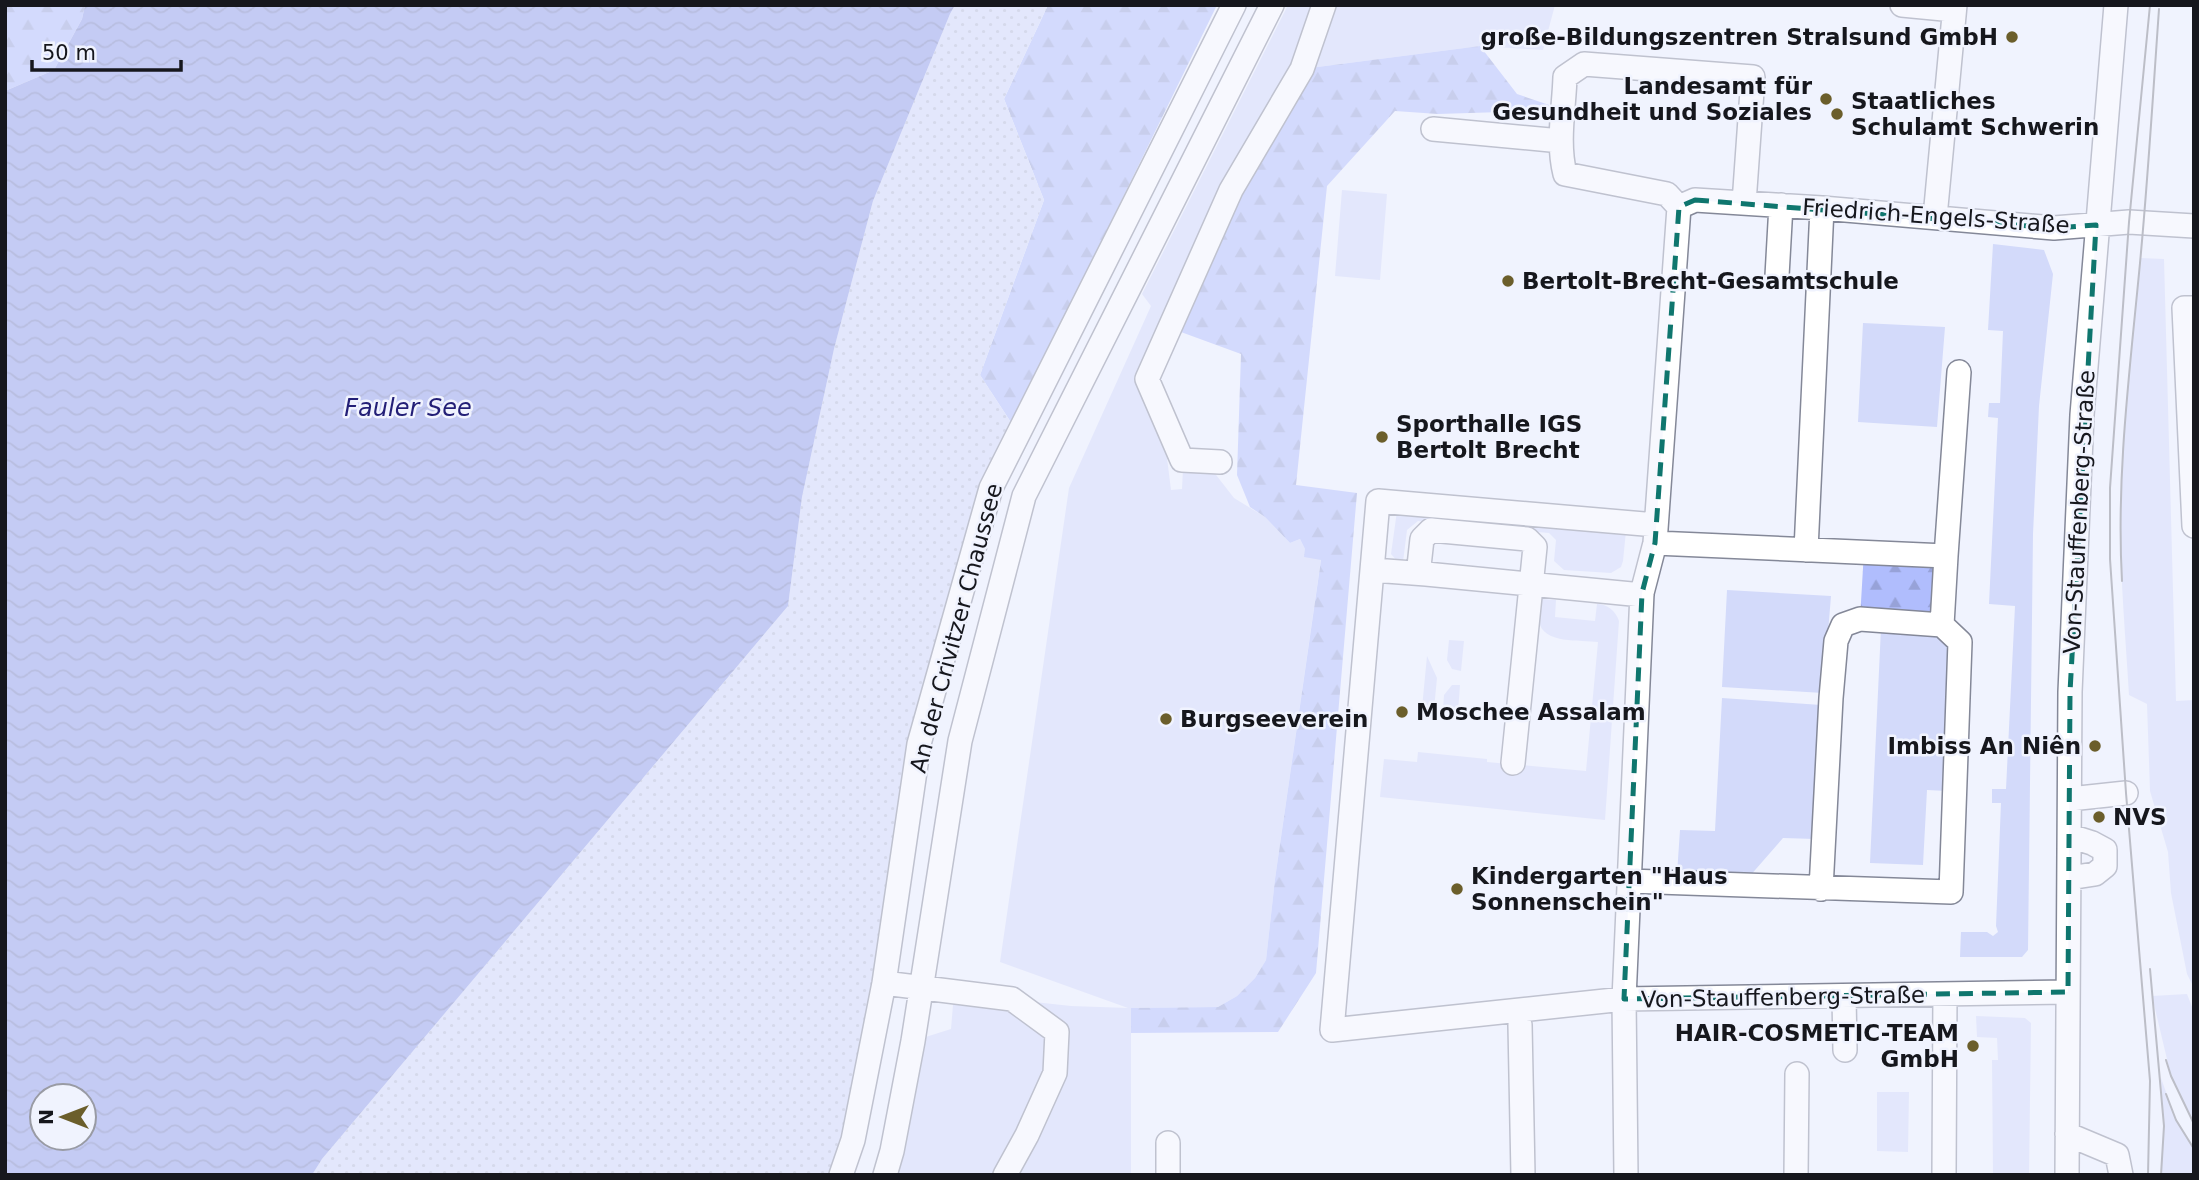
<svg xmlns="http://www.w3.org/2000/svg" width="2199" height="1180" font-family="'DejaVu Sans',sans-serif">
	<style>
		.grass { fill: #d3dafa }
		.forest { fill: url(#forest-firs) }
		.park { fill: url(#park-dots) }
		.water { fill: url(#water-waves); fill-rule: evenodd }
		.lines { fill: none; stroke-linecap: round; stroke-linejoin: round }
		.minor-casing { stroke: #848898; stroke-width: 26 }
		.minor { stroke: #fff; stroke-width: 23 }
		.tram { stroke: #7c7e86; stroke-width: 2 }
		.marked { fill: none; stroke: #0f766e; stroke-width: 5; stroke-dasharray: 14 9; stroke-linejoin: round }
		.poi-dot { fill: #6b5e2b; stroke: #f0f3fe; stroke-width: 2.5 }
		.labels { text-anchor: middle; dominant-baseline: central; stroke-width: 5; stroke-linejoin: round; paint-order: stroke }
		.poi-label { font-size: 23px; font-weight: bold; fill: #16171d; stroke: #f0f3fe; text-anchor: start }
		.street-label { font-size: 23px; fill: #16171d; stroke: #f0f3fe }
		.water-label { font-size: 24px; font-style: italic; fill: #231f77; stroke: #f0f3fe }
	</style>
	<defs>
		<pattern id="forest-firs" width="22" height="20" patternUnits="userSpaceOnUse" patternTransform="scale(1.75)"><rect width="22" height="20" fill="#b0bdfd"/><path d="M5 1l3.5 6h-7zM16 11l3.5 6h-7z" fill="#97a2d8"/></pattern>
		<pattern id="park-dots" width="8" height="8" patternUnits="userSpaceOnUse" patternTransform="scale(1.75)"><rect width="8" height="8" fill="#d3dafa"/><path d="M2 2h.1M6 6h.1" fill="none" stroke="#b4bad6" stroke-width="1.8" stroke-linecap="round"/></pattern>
		<pattern id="water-waves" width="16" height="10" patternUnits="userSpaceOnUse" patternTransform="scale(1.75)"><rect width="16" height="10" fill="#8f9ce9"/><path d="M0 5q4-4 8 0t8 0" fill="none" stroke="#747ebc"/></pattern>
	</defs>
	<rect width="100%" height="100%" fill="#f0f3fe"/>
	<path class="grass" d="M1288 5H1555L1543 50 1480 46 1302 69 1138 383 1166 450 1171 490 1182 489 1183 469 1213 471 1234 498 1265 517 1290 543 1300 539 1305 549 1321 559 1275 879 1266 960 1255 978 1237 996 1218 1007 1131 1008V1175H885L913 1041 951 1029 954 993 1071 1006 1128 1008 1000 962 1069 488 1151 306 1142 294Z
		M1342 190 1387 194 1380 280 1335 276Z
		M1993 244 2044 250 2053 274 2039 406 2033 534 2028 950 2022 957H1960L1961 932H1987L1993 936 1998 932 1996 926 2001 803H1992V789H2006L2015 606 1989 604 1998 418 1988 417 1989 403H2000L2003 331 1988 330Z
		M2141 258 2164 259 2176 701 2194 700V988L2187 974 2171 893 2168 852 2150 791 2147 704 2129 695C2125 626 2118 556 2121 487 2124 410 2133 334 2141 258Z
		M1863 323 1945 327 1937 427 1858 422Z
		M1397 511 1626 531 1623 561 1621 567 1611 573 1564 570 1554 561 1556 540 1549 533 1418 521 1407 530 1403 562H1398L1391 554Z
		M1727 590 1831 596 1823 693 1722 687Z
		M1541 599 1556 600 1555 617 1595 621 1597 604C1607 604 1616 611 1619 621L1605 820 1380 797 1384 759 1417 762 1418 752 1487 759V762L1586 771 1598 642C1581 640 1542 644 1539 621 1538 614 1540 606 1541 599Z
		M1881 628 1940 633 1953 646 1947 791 1927 790 1923 865 1870 863Z
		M1449 640 1464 641 1461 671 1452 669 1447 660Z
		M1427 656 1437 678 1434 709 1422 708Z
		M1452 685H1460L1458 712 1443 710 1444 695Z
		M1722 698 1821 705 1815 839 1783 838 1749 877 1677 874 1680 830 1715 831Z
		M2187 994 2194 1012V1124L2171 1076 2152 996Z
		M1976 1016 2025 1018 2031 1023 2029 1175H1993L1992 1060H1998L1997 1038 1977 1037Z
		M2161 1078 2176 1120 2194 1149V1175H2161L2164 1126Z
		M1877 1092H1909L1908 1152 1877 1151Z"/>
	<path class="forest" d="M5 5H85L82 19 54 70 5 91Z
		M1048 5H1217L1012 424 980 375 1044 200 1004 99Z
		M1480 46 1517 94 1564 110 1438 114 1395 111 1327 186 1296 485 1357 493 1316 973 1278 1032 1131 1033V1008L1218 1007 1237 996 1255 978 1266 960 1275 879 1321 560 1304 557 1305 549 1300 539 1290 543 1265 517 1250 507 1237 475 1241 354 1170 328 1302 69Z
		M1864 551 1946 556 1942 625 1860 619Z"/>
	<path class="park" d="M955 5H1048L1004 99 1044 200 980 375 1012 424 919 743 841 1175H312L322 1159 788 606 802 497 834 349 873 201 950 14Z"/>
	<path class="water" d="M85 5H955L950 14 873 201 834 349 802 497 788 606 322 1159 312 1175H5V91L54 70 82 19ZM42 1096H84V1138H42Z"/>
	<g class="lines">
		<g class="minor-casing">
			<path id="minor" d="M1902 5 1954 10
				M1433 129 1561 141
				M1679 207 1667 194 1565 174C1557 142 1564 109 1565 77L1584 64 1753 77 1744 203
				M1679 207 1695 200 1822 208 2054 228 2129 222 2194 226
				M1935 217 1955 5
				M1777 276 1781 205
				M2194 308H2184L2194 526
				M1220 462 1182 460 1147 379 1231 190 1302 69 1324 5
				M1656 525 1378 501 1332 1030 1624 999 2068 992
				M1655 543 1946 556 1942 625
				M1806 550 1822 208
				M1946 556 1959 372
				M1373 570 1426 574
				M1513 763 1535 547 1527 539 1431 530 1422 539 1419 566 1426 574 1642 595
				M2070 799 2126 793
				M2069 878 2095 874 2105 866V850L2092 843 2070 836
				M1629 881 1951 892 1960 642 1942 625 1860 619 1843 625 1836 641 1831 698 1821 889
				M884 983 1012 999 1057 1032 1055 1073 1027 1135 1005 1175
				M1844 996 1845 1050
				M1520 1025 1523 1175
				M2067 1134 2117 1155 2121 1175
				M1168 1143V1175
				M841 1175 853 1140 884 983 919 744 991 488 1234 5
				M885 1175 892 1151 913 1041 960 741 1024 496 1272 5
				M1626 1175 1624 999 1642 593 1655 543 1679 207
				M1796 1175 1797 1074
				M1944 1175 1945 994
				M2067 1175 2070 692 2082 415 2116 5"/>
		</g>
		<use href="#minor" class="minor"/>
		<path class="tram" d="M2122 581C2116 475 2130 369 2140 263 2148 179 2153 94 2159 9
			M2150 969 2164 1126 2161 1175
			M2166 1060 2171 1076 2194 1124
			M2166 1094 2176 1120 2194 1149
			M2148 1175 2150 1081 2126 793 2110 559V488L2129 222 2150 5"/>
	</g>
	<path d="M0 0H2199V1180H0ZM1695 200 2054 228 2096 225 2070 692 2068 992 1624 999 1642 593 1655 543 1679 207Z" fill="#f0f3fe" fill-opacity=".55" fill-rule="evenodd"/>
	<path class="marked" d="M1695 200 2054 228 2096 225 2070 692 2068 992 1624 999 1642 593 1655 543 1679 207Z"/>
	<g class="poi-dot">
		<circle cx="2012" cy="37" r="7"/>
		<circle cx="1826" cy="99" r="7"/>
		<circle cx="1837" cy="114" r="7"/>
		<circle cx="1508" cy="281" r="7"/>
		<circle cx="1382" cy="437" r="7"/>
		<circle cx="1402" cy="712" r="7"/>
		<circle cx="1166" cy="719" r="7"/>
		<circle cx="2095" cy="746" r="7"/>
		<circle cx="2099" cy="817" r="7"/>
		<circle cx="1457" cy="889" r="7"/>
		<circle cx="1973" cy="1046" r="7"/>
	</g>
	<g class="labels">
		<g class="poi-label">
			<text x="1998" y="37" text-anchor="end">große-Bildungszentren Stralsund GmbH</text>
			<text x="1812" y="86" text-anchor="end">Landesamt für<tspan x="1812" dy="26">Gesundheit und Soziales</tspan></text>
			<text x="1851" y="101">Staatliches<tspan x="1851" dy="26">Schulamt Schwerin</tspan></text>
			<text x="1522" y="281">Bertolt-Brecht-Gesamtschule</text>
			<text x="1396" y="424">Sporthalle IGS<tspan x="1396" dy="26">Bertolt Brecht</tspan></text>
			<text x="1416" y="712">Moschee Assalam</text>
			<text x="1180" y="719">Burgseeverein</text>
			<text x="2081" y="746" text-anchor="end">Imbiss An Niên</text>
			<text x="2113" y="817">NVS</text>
			<text x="1471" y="876">Kindergarten "Haus<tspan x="1471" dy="26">Sonnenschein"</tspan></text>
			<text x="1959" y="1033" text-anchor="end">HAIR-COSMETIC-TEAM<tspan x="1959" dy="26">GmbH</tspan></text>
		</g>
		<g class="street-label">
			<text transform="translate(1936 216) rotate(4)">Friedrich-Engels-Straße</text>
			<text transform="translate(2079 512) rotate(-87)">Von-Stauffenberg-Straße</text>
			<text transform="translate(956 628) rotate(-75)">An der Crivitzer Chaussee</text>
			<text transform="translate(1783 997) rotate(-1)">Von-Stauffenberg-Straße</text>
		</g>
		<g class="water-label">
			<text x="408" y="408">Fauler See</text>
		</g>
	</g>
	<rect width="2199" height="1180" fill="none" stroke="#16171d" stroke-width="14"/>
	<g transform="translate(63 1117) rotate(270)"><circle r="33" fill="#f0f3fe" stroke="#999ba4" stroke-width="2"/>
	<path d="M0-5L12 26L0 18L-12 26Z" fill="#6b5e2b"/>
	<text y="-10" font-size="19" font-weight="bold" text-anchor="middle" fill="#16171d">N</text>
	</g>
	<path d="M32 60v10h149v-10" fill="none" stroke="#16171d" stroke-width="3.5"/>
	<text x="42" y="60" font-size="21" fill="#16171d" stroke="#f0f3fe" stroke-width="5" paint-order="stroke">50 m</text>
</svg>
